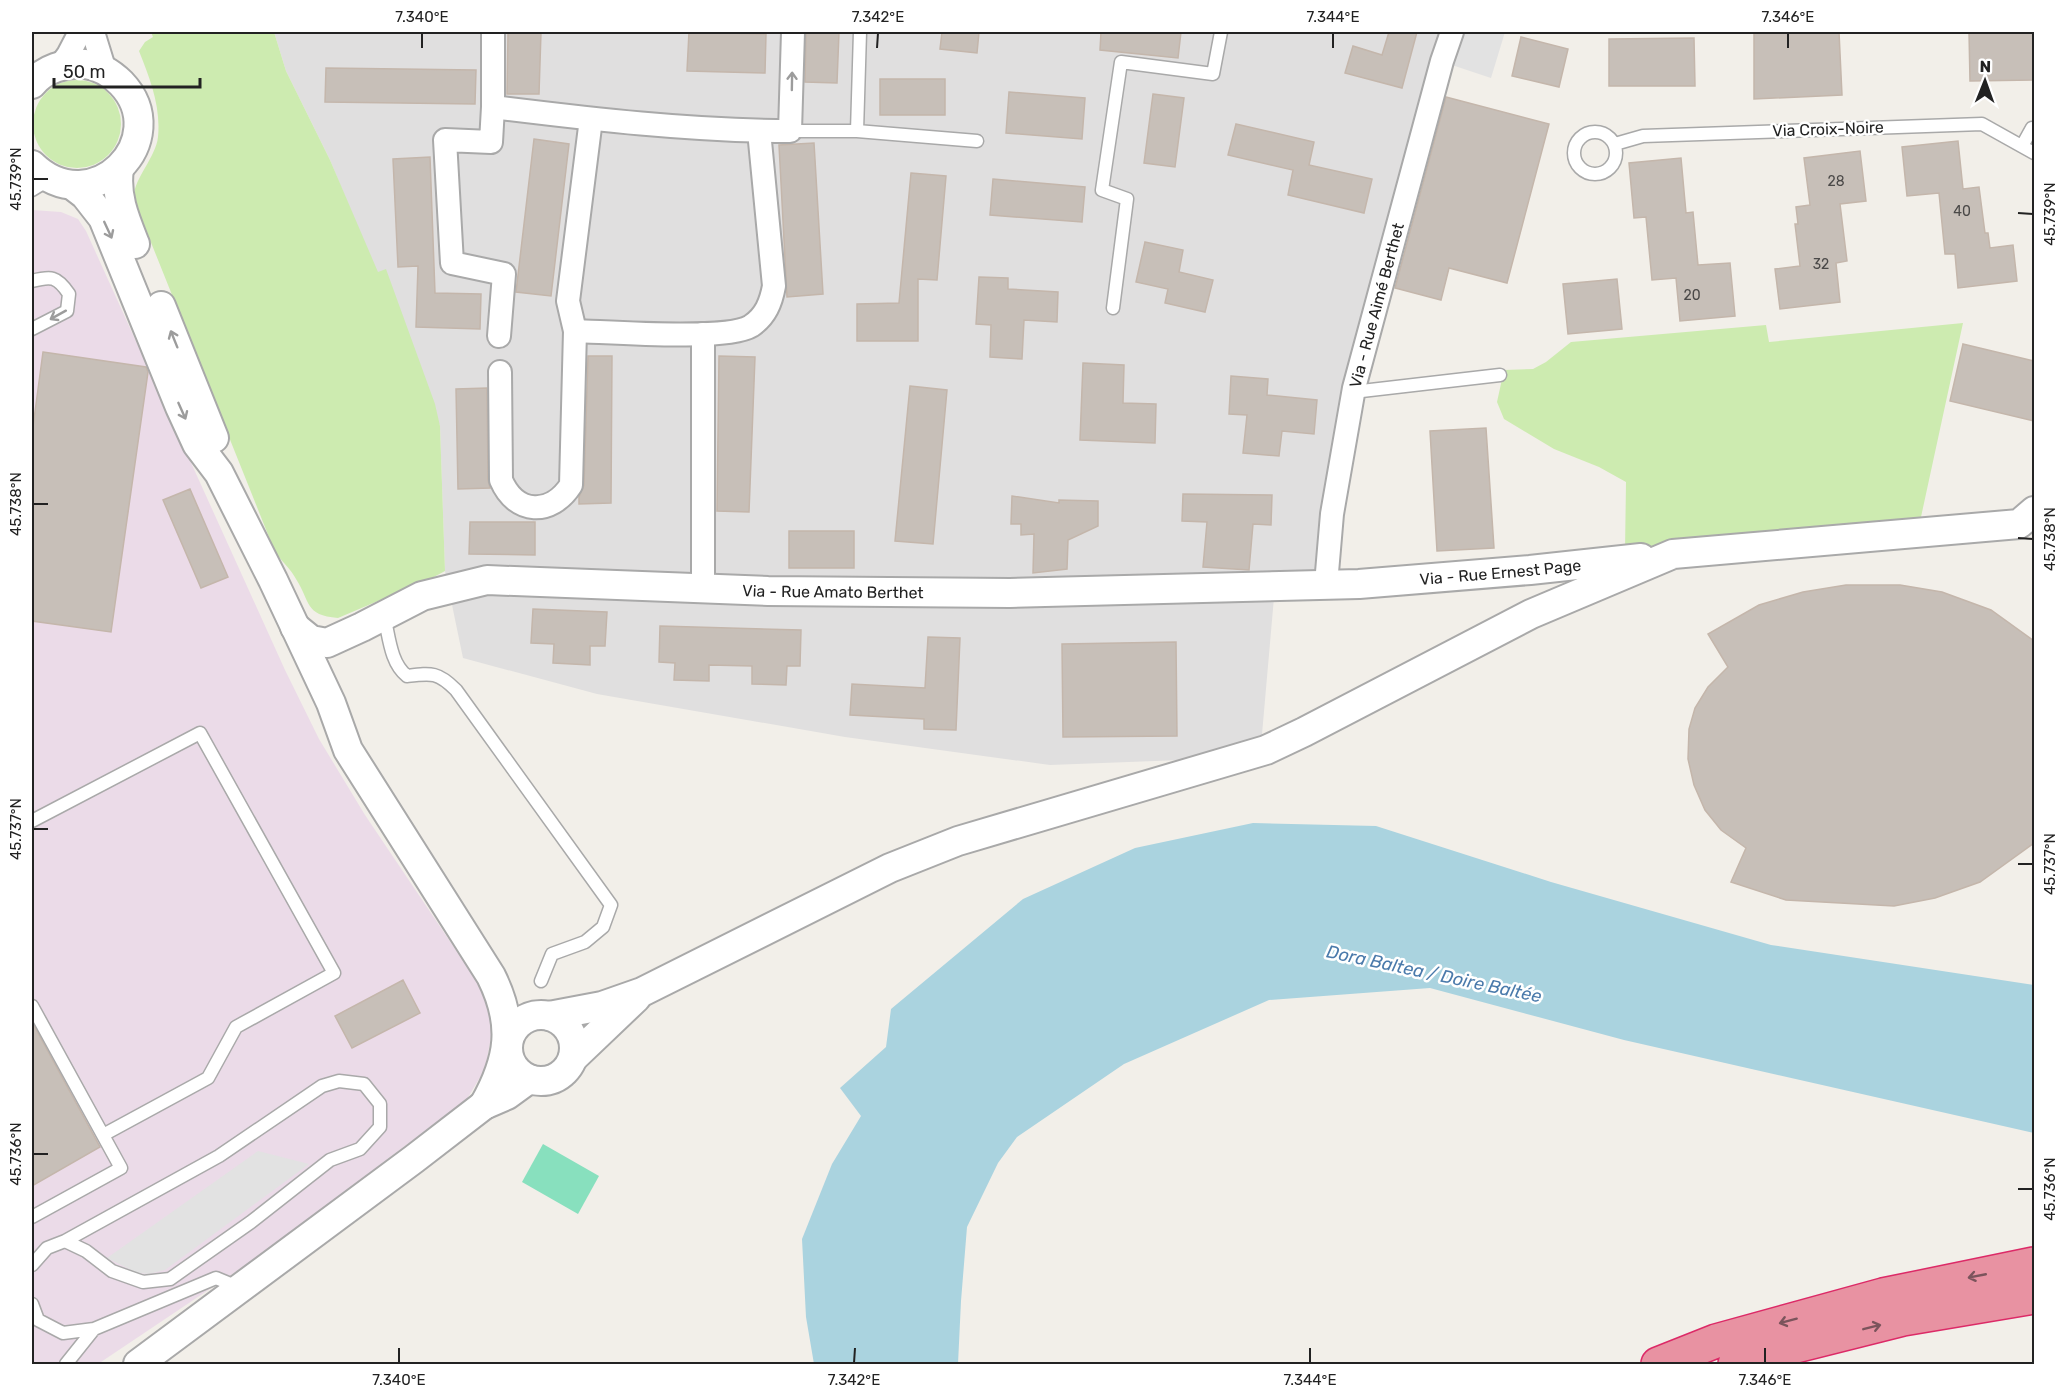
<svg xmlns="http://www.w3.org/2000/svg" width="2066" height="1396" font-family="Rubik,sans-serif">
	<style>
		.residential { fill: #e0dfdf }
		.industrial { fill: #ebdbe8 }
		.grass { fill: #cdebb0 }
		.pitch { fill: #88e0be }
		.parking { fill: #e2e2e2 }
		.water { fill: #aad3df }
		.building { fill: #c7bfb8; stroke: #c4b6ab; stroke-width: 1.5 }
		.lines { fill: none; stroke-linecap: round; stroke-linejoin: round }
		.service-casing { stroke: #a9a9a9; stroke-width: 15 }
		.minor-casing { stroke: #a9a9a9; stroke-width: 26 }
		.tertiary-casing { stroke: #a9a9a9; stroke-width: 32 }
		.motorway-casing { stroke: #dc2a67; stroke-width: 36 }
		.service { stroke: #fff; stroke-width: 12 }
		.minor { stroke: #fff; stroke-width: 22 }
		.tertiary { stroke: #fff; stroke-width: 28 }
		.motorway { stroke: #e892a2; stroke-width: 33 }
		.oneway { stroke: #9c9c9c }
		.oneway2 { stroke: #7b545c }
		.ticks { fill: none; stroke: #222; stroke-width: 2 }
		.labels { text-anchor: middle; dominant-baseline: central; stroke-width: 5; stroke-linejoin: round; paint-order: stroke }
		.number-label { font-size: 14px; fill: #4b4948 }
		.street-label { font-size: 16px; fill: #222; stroke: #fff }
		.water-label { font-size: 18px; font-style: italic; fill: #4a7aab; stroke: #fff }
		.neatline { fill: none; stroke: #222; stroke-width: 2 }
		.ticks-label { font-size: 15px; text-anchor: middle; fill: #222 }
	</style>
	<rect width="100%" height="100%" fill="#f2efe9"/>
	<path class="residential" d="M274 32H1453L1375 302 1326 584 1275 586 1260 757 1050 765 845 737 597 694 463 658 445 571 440 426 330 160 286 71Z"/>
	<path class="industrial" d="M32 210 61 212 78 219 86 231 285 670 319 739 365 815 476 980 488 1002 492 1032 485 1069 467 1099 262 1254 98 1364H32Z"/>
	<path class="grass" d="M151 32H274L286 71 330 160 378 272 386 269 435 404 440 426 445 571 432 578 338 618C304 615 311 602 296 579 291 569 282 562 275 552L138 210C136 206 134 201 134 197 133 180 156 157 158 137 161 106 150 79 139 51L145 42 153 37Z
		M33 124a44 44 0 1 1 88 0a44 44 0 1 1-88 0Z
		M1963 323 1921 517 1778 536 1625 551 1626 482 1599 467 1554 449 1504 419 1497 402 1504 370 1533 369 1546 362 1571 342 1766 325 1769 342Z"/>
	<path class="pitch" d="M543 1144 599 1176 578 1214 522 1182Z"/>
	<path class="parking" d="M1465 32H1505L1491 78 1449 64Z
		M258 1151 309 1164 165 1270 149 1274 137 1273 107 1258Z"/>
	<path class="water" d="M1253 823 1376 826 1551 882 1771 945 2034 985V1133L1624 1040 1430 988 1269 1000 1124 1064 1017 1137 998 1163 967 1227 961 1301 958 1364H814L806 1317 802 1239 832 1164 861 1116 840 1088 886 1047 891 1009 1023 899 1135 848Z"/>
	<path class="building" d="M516 32H541L539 94H507L508 33Z
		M689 32 766 34 765 73 687 71Z
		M806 32H839L837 83 805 82Z
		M942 32H979L977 53 940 49Z
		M1101 32H1181L1178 58 1100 50Z
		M1389 32H1417L1402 88 1345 73 1353 46 1382 55Z
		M1754 32H1839L1842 95 1754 99Z
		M1969 32H2034V80L1970 81Z
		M1521 37 1568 49 1559 87 1512 76Z
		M1694 38 1695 86H1609V39Z
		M326 68 476 70 475 104 325 102Z
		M880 79H945V115H880Z
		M1009 92 1085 98 1082 139 1006 133Z
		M1153 94 1184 98 1175 167 1144 163Z
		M1446 97 1549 124 1507 283 1449 268 1441 300 1395 288Z
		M1236 124 1314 142 1309 165 1372 179 1364 213 1288 195 1293 170 1228 155Z
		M534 139 569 144 551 296 516 292Z
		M1958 141 1963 189 1979 187 1985 233H1988L1990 248 2013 245 2017 281 1958 288 1955 254H1945L1939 193 1907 196 1902 147Z
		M814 143 823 294 787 297 779 145Z
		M1860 151 1866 201 1840 204 1847 261 1836 263 1840 302 1780 309 1775 269 1800 266 1795 224H1798L1796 207 1810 205 1804 158Z
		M430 157 435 293 481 294 480 329 416 327 418 266 398 267 393 159Z
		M1681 158 1686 213 1693 212 1698 265 1730 263 1735 316 1680 321 1676 278 1652 280 1646 217 1634 218 1629 163Z
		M911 173 946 176 937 280 918 279V341H857V304L899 303Z
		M993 179 1085 187 1082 222 990 215Z
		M1145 242 1183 250 1179 272 1213 280 1205 312 1165 303 1168 289 1136 282Z
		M979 277 1008 278V289L1058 292 1057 322 1024 320 1022 359 990 357 991 325 976 324Z
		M1617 279 1622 329 1568 334 1563 284Z
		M1963 344 2034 361V421L1950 401Z
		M43 352 146 367 148 372 111 632 32 621V434Z
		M588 356H612L611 503 579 504V497L584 485Z
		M719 356 755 357 749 512 717 511Z
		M1083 363 1124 365 1123 403 1156 404 1155 443 1080 440Z
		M1231 376 1268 379 1267 395 1317 400 1314 434 1282 431 1279 456 1243 453 1247 415 1229 414Z
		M910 386 947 390 933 544 895 541Z
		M487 388 488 480 490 488 458 489 456 389Z
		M1486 428 1494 548 1437 551 1430 431Z
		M190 489 228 577 201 588 163 500Z
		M1183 494 1272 495 1271 525 1253 524 1249 570 1203 567 1207 522 1182 521Z
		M1012 496 1059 503V500L1098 501V526L1068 540 1067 569 1033 573 1034 534 1021 535V524H1011Z
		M470 522H535V555L469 554Z
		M789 531H854V568H789Z
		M1846 585H1900L1942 592 1991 610 2034 641V843L1980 882 1935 898 1894 906 1786 900 1731 882 1746 848 1721 830 1705 810 1694 785 1688 759 1689 729 1695 708 1708 687 1728 667 1708 634 1759 605 1803 592Z
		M533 609 607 612 605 646H590V665L553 663 554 644 531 643Z
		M660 626 801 630 800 666H787L786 685 752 684V666L709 665V681L674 680 675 663 659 662Z
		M928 637 960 638 956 730 924 729V719L850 715 852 684 925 688Z
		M1176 642 1177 736 1063 737 1062 644Z
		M403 980 420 1013 352 1048 335 1016Z
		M32 1022 100 1147 32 1186Z"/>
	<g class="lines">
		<g class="service-casing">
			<path id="service" d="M860 32 857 131 977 141
				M790 131H857
				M1574 153a21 21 0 1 1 42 0a21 21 0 1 1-42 0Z
				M1615 144 1643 136 1982 124 2034 153
				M2022 146 2032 128 2034 129
				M32 190 50 179
				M32 281C51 276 57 276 69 294L67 311 32 329
				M1113 308 1127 199 1102 190 1121 62 1213 74 1221 32
				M1353 392 1500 375
				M384 616C389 635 390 663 407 676 432 673 438 672 456 690L611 905 603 927 585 942 552 954 541 981
				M32 821 200 733 334 973 236 1027 208 1078 103 1135
				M32 1006 121 1168 32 1217
				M32 1265 47 1248 65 1241 219 1156 322 1086 339 1081 364 1084 380 1104V1127L360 1149 330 1160 251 1222 170 1279 143 1282 112 1271 86 1251 65 1241
				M32 1304 38 1320 63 1333 94 1329 216 1278 240 1288
				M66 1364 94 1329"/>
		</g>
		<g class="minor-casing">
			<g id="minor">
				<path d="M93 32 105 71"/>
				<path d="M493 32V107C591 119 691 131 790 131L793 32"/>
				<path d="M60 66 68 55 80 32"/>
				<path d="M493 107 491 142 445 140 452 263 504 274 499 336"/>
				<path d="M575 331C610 332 727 341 751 326 766 316 771 302 774 286L759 131"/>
				<path d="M703 334V589"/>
				<path d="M500 372 501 480C516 515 551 516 571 485L575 331 568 301 591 119"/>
				<path id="s1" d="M1326 584 1332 514 1354 388 1442 61 1452 32"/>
			</g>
		</g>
		<g class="tertiary-casing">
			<g id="tertiary">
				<path d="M32 84C44 69 66 62 85 64 99 66 111 73 121 83 175 139 93 224 32 165"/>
				<path d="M119 169C115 196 125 219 135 244"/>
				<path d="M72 185 85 195 103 218 180 407 197 444 219 473 273 580 331 703 348 750 491 976C515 1024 510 1059 484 1105"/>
				<path d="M161 306 214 438"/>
				<path id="s2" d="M295 627 311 640 327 643 362 627 422 596 487 580 768 591 1010 593 1359 584 1530 570 1641 558"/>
				<circle cx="541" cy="1048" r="33"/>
				<path d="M549 1016 602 1006 642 992 890 868 958 841 1266 750 1304 732 1531 614 1673 554 2019 524 2034 511"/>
				<path d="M573 1058 636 998"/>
				<path d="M138 1364 414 1159 484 1105 507 1095 529 1079"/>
			</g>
		</g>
		<g class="motorway-casing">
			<path id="motorway" d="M1658 1364 1716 1341 1883 1295 2034 1264
				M1735 1364 1752 1357 1903 1319 2034 1297"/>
		</g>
		<use href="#service" class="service"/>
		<use href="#minor" class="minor"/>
		<use href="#tertiary" class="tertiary"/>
		<use href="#motorway" class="motorway"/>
	</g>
	<defs><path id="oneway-shaft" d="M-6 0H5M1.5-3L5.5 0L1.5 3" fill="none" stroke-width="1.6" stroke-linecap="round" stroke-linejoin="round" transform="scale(1.5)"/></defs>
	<g class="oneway">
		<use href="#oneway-shaft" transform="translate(792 81) rotate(-89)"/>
		<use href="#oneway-shaft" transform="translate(108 230) rotate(65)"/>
		<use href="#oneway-shaft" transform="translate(58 315) rotate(151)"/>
		<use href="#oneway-shaft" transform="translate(174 339) rotate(-112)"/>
		<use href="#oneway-shaft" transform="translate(182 411) rotate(66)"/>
	</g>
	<g class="oneway2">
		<use href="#oneway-shaft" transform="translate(1977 1276) rotate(169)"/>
		<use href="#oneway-shaft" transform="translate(1788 1321) rotate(165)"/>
		<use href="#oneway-shaft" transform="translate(1872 1327) rotate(-14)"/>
	</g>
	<path class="ticks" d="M422 48V33M877 48 878 33M1333 48V33M1788 48V33M33 179H48M2018 213 2033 214M33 504H48M2018 538 2033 539M33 829H48M2018 864H2033M33 1154H48M2018 1189H2033M399 1363V1348M854 1363 855 1348M1310 1363V1348M1765 1363V1348"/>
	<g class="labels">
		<g class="number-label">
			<text x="1836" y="181">28</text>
			<text x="1962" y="211">40</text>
			<text x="1821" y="264">32</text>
			<text x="1692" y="295">20</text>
		</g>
		<g class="street-label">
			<text transform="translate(1828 129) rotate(-2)">Via Croix-Noire</text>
			<text stroke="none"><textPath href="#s1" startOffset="284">Via - Rue Aimé Berthet</textPath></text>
			<text stroke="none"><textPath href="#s2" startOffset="1224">Via - Rue Ernest Page</textPath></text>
			<text stroke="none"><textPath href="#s2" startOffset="556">Via - Rue Amato Berthet</textPath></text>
		</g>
		<g class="water-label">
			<text transform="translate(1434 974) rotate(12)">Dora Baltea / Doire Baltée</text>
		</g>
	</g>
	<rect width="2066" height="1396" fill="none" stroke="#ffffff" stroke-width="66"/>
	<g transform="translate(1985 81) rotate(1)" stroke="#ffffff" stroke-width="4.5" paint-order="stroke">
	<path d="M0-4.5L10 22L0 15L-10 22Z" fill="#222222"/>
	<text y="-9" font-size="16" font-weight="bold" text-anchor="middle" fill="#222222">N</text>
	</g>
	<path d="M54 78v9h146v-9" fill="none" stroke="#222222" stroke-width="3"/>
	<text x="63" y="78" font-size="18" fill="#222222" stroke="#ffffff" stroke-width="4.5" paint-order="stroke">50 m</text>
	<rect x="33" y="33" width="2000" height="1330" class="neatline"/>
	<g class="ticks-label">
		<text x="422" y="22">7.340°E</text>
		<text x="878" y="22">7.342°E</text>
		<text x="1333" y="22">7.344°E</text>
		<text x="1788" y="22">7.346°E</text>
		<text transform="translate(16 179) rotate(-90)" y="5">45.739°N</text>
		<text transform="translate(2050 214) rotate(-90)" y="5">45.739°N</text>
		<text transform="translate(16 504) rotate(-90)" y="5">45.738°N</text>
		<text transform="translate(2050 539) rotate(-90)" y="5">45.738°N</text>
		<text transform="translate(16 829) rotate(-90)" y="5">45.737°N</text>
		<text transform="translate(2050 864) rotate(-90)" y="5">45.737°N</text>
		<text transform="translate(16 1154) rotate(-90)" y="5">45.736°N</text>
		<text transform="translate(2050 1189) rotate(-90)" y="5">45.736°N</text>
		<text x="399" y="1385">7.340°E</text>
		<text x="854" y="1385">7.342°E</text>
		<text x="1310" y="1385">7.344°E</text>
		<text x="1765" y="1385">7.346°E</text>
	</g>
</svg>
